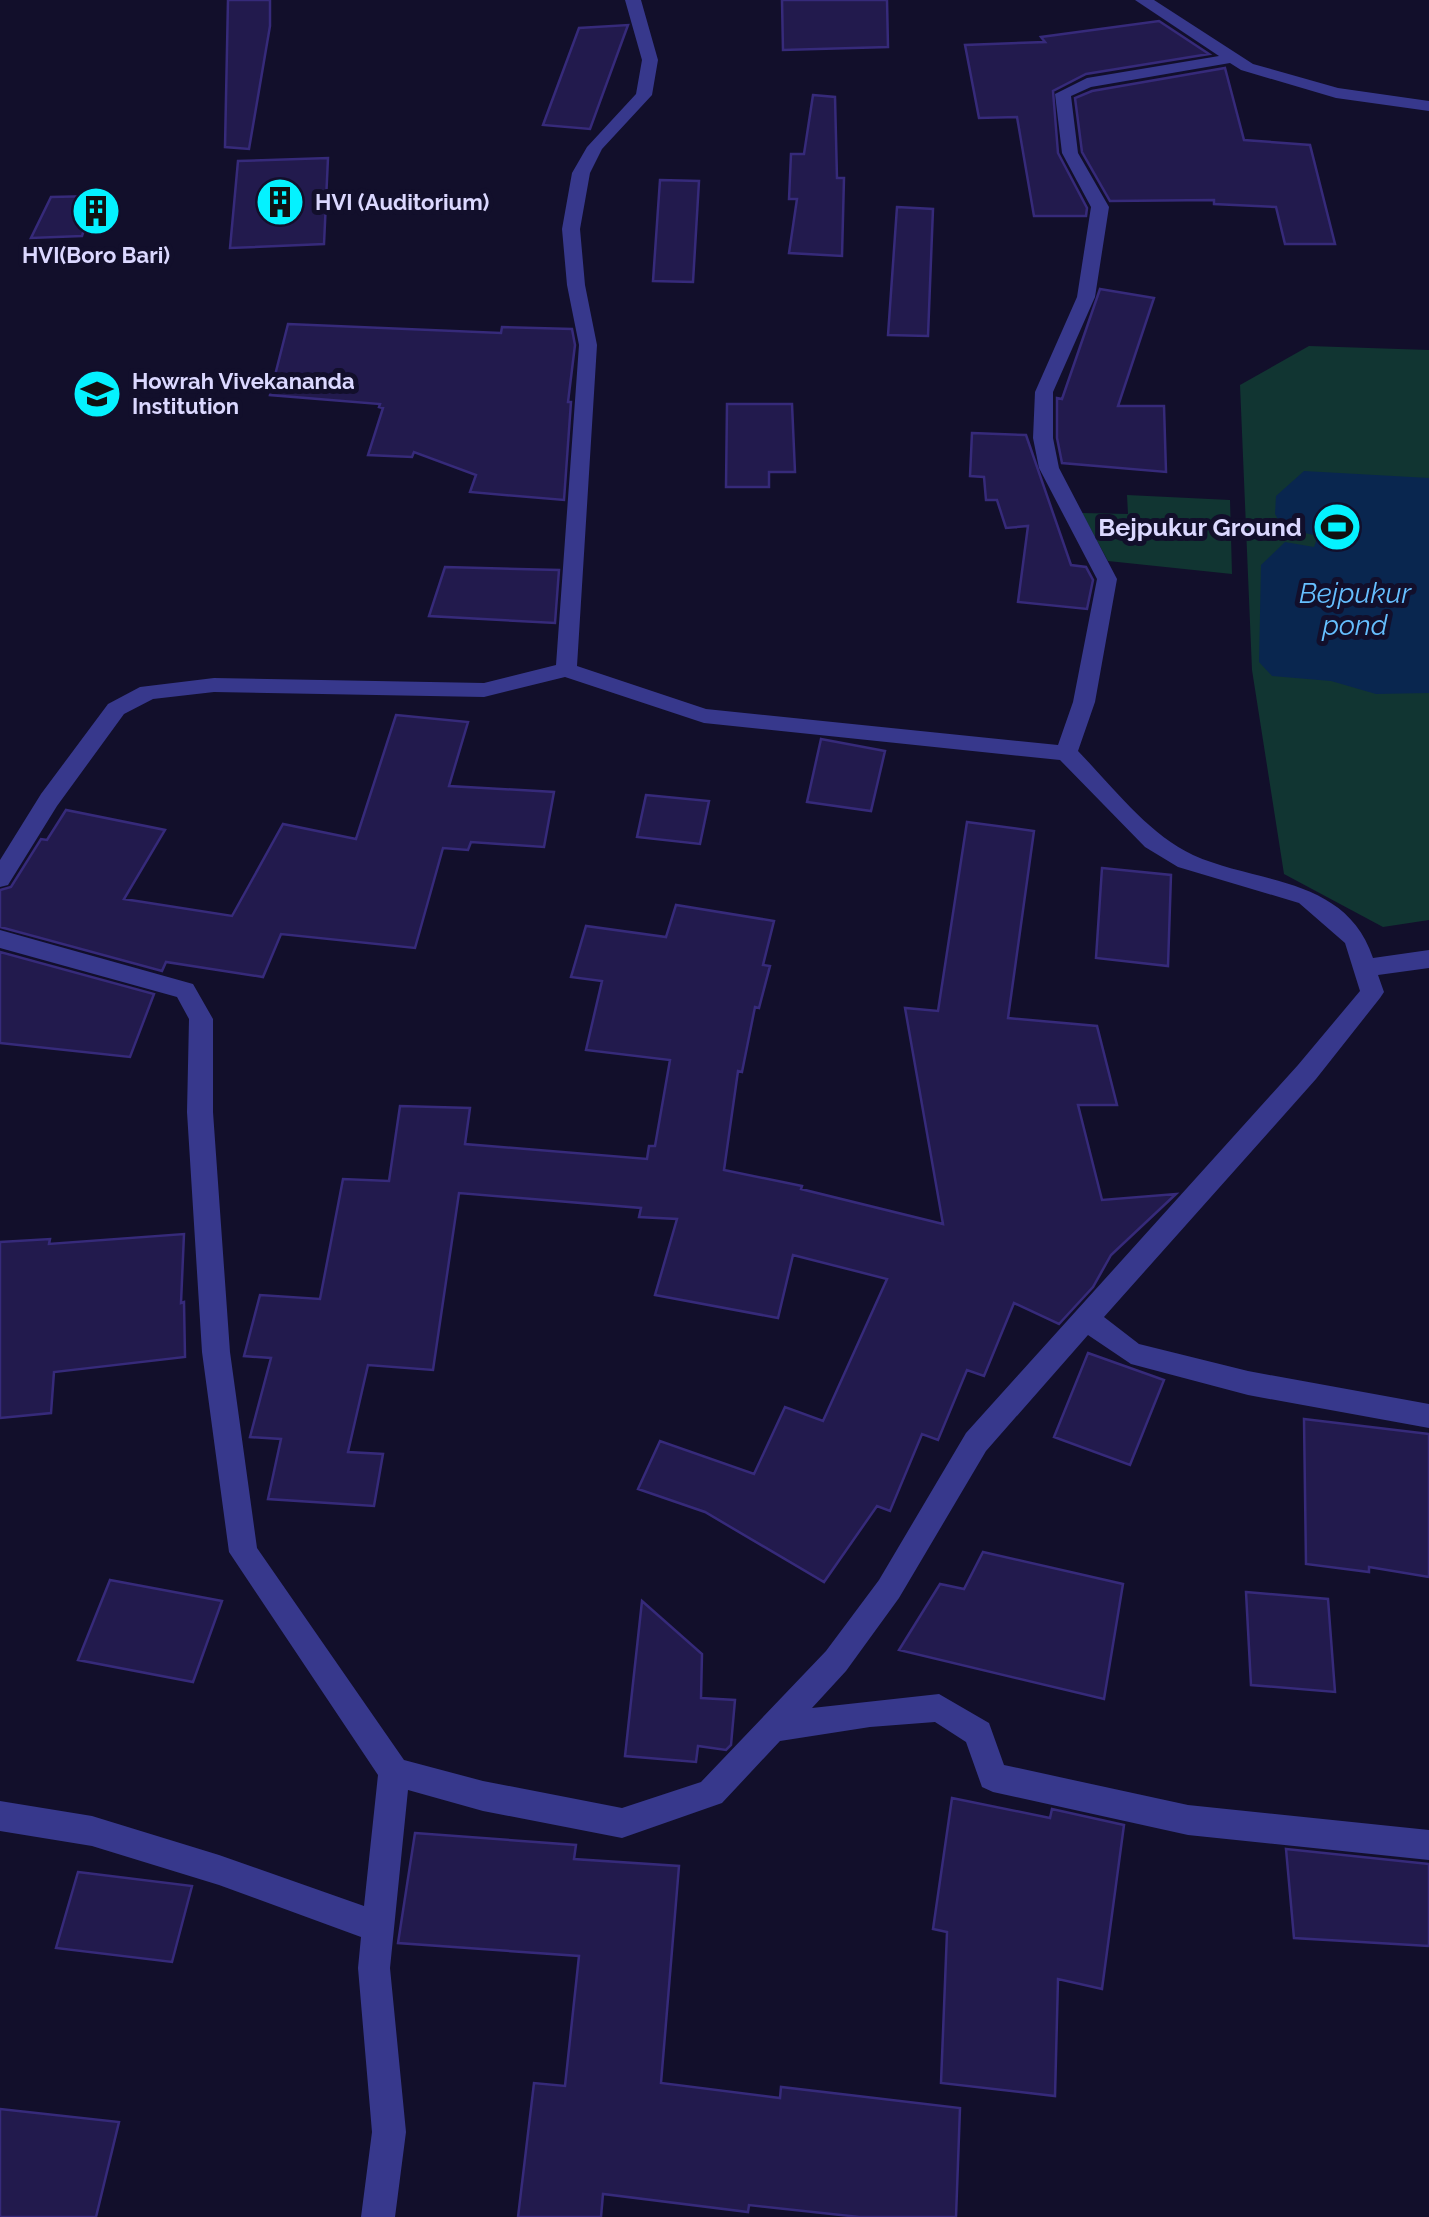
<svg xmlns="http://www.w3.org/2000/svg" width="1429" height="2217" font-family="Raleway,sans-serif">
	<style>
		.green { fill: #113532 }
		.water { fill: #09264f }
		.building { fill: #221a4d; stroke: #362a7a; stroke-width: 2.5 }
		.lines { fill: none; stroke-linecap: round; stroke-linejoin: round }
		.minor { fill: #37388c; fill-rule: evenodd }
		.labels { text-anchor: middle; dominant-baseline: central; stroke-width: 10; stroke-linejoin: round; paint-order: stroke }
		.far-poi-label { font-size: 22px; font-weight: bold; fill: #dbd8ff; stroke: #120f2b; text-anchor: start }
		.poi-label { font-size: 25px; font-weight: bold; fill: #dbd8ff; stroke: #120f2b; text-anchor: end }
		.water-label { font-size: 28px; font-style: italic; fill: #66bfff; stroke: #120f2b }
	</style>
	<rect width="100%" height="100%" fill="#120f2b"/>
	<path class="green" d="M1309 346 1429 350V920L1383 927 1284 874 1252 670 1240 385Z
		M1127 495 1230 500 1232 574 1108 561 1082 513 1128 514Z"/>
	<path class="water" d="M1304 471 1429 478V693L1376 694 1331 681 1272 676 1259 662 1261 565 1285 542 1314 547 1318 536 1283 528 1275 514 1276 496Z"/>
	<path class="building" d="M228 0H270V26L249 149 225 147Z
		M782 0H887L888 47 783 50Z
		M1159 21 1209 54 1086 74 1053 91 1058 153 1087 208 1086 216H1034L1017 117 979 118 965 45 1045 42 1041 37Z
		M628 25 590 129 543 125 579 28Z
		M1225 68 1244 140 1310 145 1335 244H1285L1276 207 1214 204V200L1110 201 1082 152 1075 98 1092 91Z
		M813 95 835 97 837 178H844L842 256 789 253 797 199H789L791 154H804Z
		M328 158 324 244 230 248 238 161Z
		M660 180 699 181 693 282 653 281Z
		M95 196 82 236 31 238 51 197Z
		M897 207 933 209 928 336 888 335Z
		M1100 289 1154 298 1118 406H1164L1166 472 1062 463 1057 438V398L1062 399Z
		M288 324 501 333 502 327 572 329 575 345 568 402H571L564 500 470 492 476 475 414 452 412 457 368 455 383 408 379 407 380 404 270 395Z
		M727 404H792L795 472H769V487H726Z
		M972 433 1026 435 1071 565 1086 567 1093 580 1087 609 1018 602 1028 526 1006 528 997 500H986L984 477 970 476Z
		M445 567 559 570 555 623 429 616Z
		M396 715 468 722 449 786 554 792 544 847 471 842 468 850 443 848 415 948 281 934 263 977 166 962 162 971 0 927V890L11 887 41 839 47 840 66 810 165 830 124 899 232 916 283 824 356 839Z
		M821 739 885 751 871 811 807 802Z
		M646 795 709 801 700 844 637 837Z
		M967 822 1034 831 1008 1018 1097 1026 1117 1105H1078L1102 1200 1176 1194 1111 1255 1093 1287 1059 1324 1014 1303 984 1376 967 1370 938 1440 922 1434 890 1511 877 1506 824 1582 705 1512 638 1489 660 1441 754 1474 785 1407 823 1421 887 1279 793 1255 778 1318 655 1295 677 1219 639 1217 641 1208 459 1193 433 1370 368 1365 348 1452 383 1454 374 1506 268 1499 281 1439 250 1437 271 1358 244 1356 260 1295 320 1299 343 1179 389 1181 400 1106 470 1108 465 1144 647 1159 649 1146H655L670 1060 586 1050 602 981 571 977 586 926 666 937 676 905 774 921 763 965 770 966 759 1008 755 1007 742 1072 738 1071 724 1170 802 1186 801 1189 943 1224 905 1008 938 1011Z
		M1102 868 1171 875 1168 966 1096 958Z
		M0 952 154 994 130 1057 0 1043Z
		M184 1234 181 1303 184 1302 185 1357 54 1372 51 1413 0 1418V1242L50 1239 49 1244Z
		M1088 1353 1164 1380 1130 1465 1054 1437Z
		M1304 1419 1429 1434V1577L1369 1567V1572L1306 1564Z
		M983 1552 1123 1584 1104 1699 899 1650 940 1584 964 1589Z
		M110 1580 222 1601 193 1682 78 1660Z
		M1246 1592 1328 1599 1335 1692 1251 1685Z
		M642 1601 702 1654 701 1698 735 1700 731 1745 726 1750 698 1746 696 1762 625 1756Z
		M952 1798 1050 1818 1052 1809 1124 1825 1102 1989 1058 1979 1055 2096 941 2083 947 1932 933 1929Z
		M415 1833 576 1845 574 1859 679 1866 661 2083 780 2098 781 2087 960 2108 956 2217H859L749 2205 748 2212 603 2194 601 2217H518L534 2083 565 2086 579 1956 398 1943Z
		M1286 1849 1429 1864V1946L1294 1938Z
		M78 1872 192 1886 172 1962 56 1948Z
		M0 2109 119 2122 96 2217H0Z"/>
	<g class="lines">
		<path class="minor" d="M625 0H641L658 60 652 95 602 149 590 173 580 229 585 285 597 345 577 666 706 709 1058 745 1073 702 1097 579 1039 468 1033 438 1035 392 1077 297 1091 207 1062 153 1055 94 1087 78 1219 56 1135 0H1154L1253 64 1338 88 1429 101V111L1336 98 1241 70 1230 63 1091 87 1071 96 1078 153 1109 207 1095 297 1053 392V438L1059 468 1117 579 1095 702 1078 751C1113 787 1147 833 1193 855 1257 884 1346 876 1373 958L1429 950V968L1378 975 1384 992 1380 998 1316 1079 1104 1317 1139 1344 1248 1371 1429 1404V1428L1248 1395 1131 1364 1088 1335 986 1451 899 1598 846 1671 812 1708 939 1694 989 1723 1004 1765 1188 1805 1429 1830V1860L1188 1835 993 1792 982 1787 966 1742 935 1722 870 1727 780 1741 722 1803 622 1838 483 1811 408 1790 390 1968 406 2132 395 2217H361L372 2132 358 1968 361 1937 219 1885 92 1846 0 1831V1801L92 1816 219 1855 364 1906 378 1775 229 1552 202 1352 187 1112 189 1019 177 997 0 948V930L193 984 213 1019V1112L230 1352 257 1548 404 1760 483 1781 622 1808 701 1782 826 1651 879 1580 966 1433 1298 1065 1360 991 1345 943 1299 903 1178 867 1145 847 1060 760 704 723 565 677 484 697 214 692 153 699 124 714 57 806 8 885 0 887V860L41 794 108 704 140 687 214 678 484 683 556 665 579 345 567 285 562 229 572 173 587 147 636 94 642 60Z"/>
	</g>
	<defs>
		<g id="building-disc" transform="scale(2.5)"><circle r="9.5" fill="#04f2ff" stroke="#120f2b"/><path d="M-4-6H4V6H1V3H-1V6H-4ZM-2.5-4.3h1.7v1.8h-1.7ZM.8-4.3h1.7v1.8H.8ZM-2.5-1h1.7V.8h-1.7ZM.8-1h1.7V.8H.8Z" fill="#111"/></g>
		<g id="school-disc" transform="scale(2.5)"><circle r="9.5" fill="#04f2ff" stroke="#120f2b"/><path d="M0-5L7-2L0 1L-7-2ZM-4 1L0 2.5L4 1V4Q0 6-4 4Z" fill="#111"/></g>
		<g id="stadium-disc" transform="scale(2.5)"><circle r="9.5" fill="#04f2ff" stroke="#120f2b"/><path d="M0-5a6.5 5 0 1 0 0 10a6.5 5 0 1 0 0-10ZM-3.5-1.8h7v3.6h-7Z" fill="#111"/></g>
	</defs>
	<g fill-rule="evenodd">
		<use href="#building-disc" x="280" y="202"/>
		<use href="#building-disc" x="96" y="211"/>
		<use href="#school-disc" x="97" y="394"/>
		<use href="#stadium-disc" x="1337" y="527"/>
	</g>
	<g class="labels">
		<g class="far-poi-label">
			<text x="315" y="202">HVI (Auditorium)</text>
			<text x="96" y="255" text-anchor="middle">HVI(Boro Bari)</text>
			<text x="132" y="381">Howrah Vivekananda<tspan x="132" dy="25">Institution</tspan></text>
		</g>
		<g class="poi-label">
			<text x="1302" y="527">Bejpukur Ground</text>
		</g>
		<g class="water-label">
			<text x="1355" y="593">Bejpukur<tspan x="1355" dy="32">pond</tspan></text>
		</g>
	</g>
</svg>
